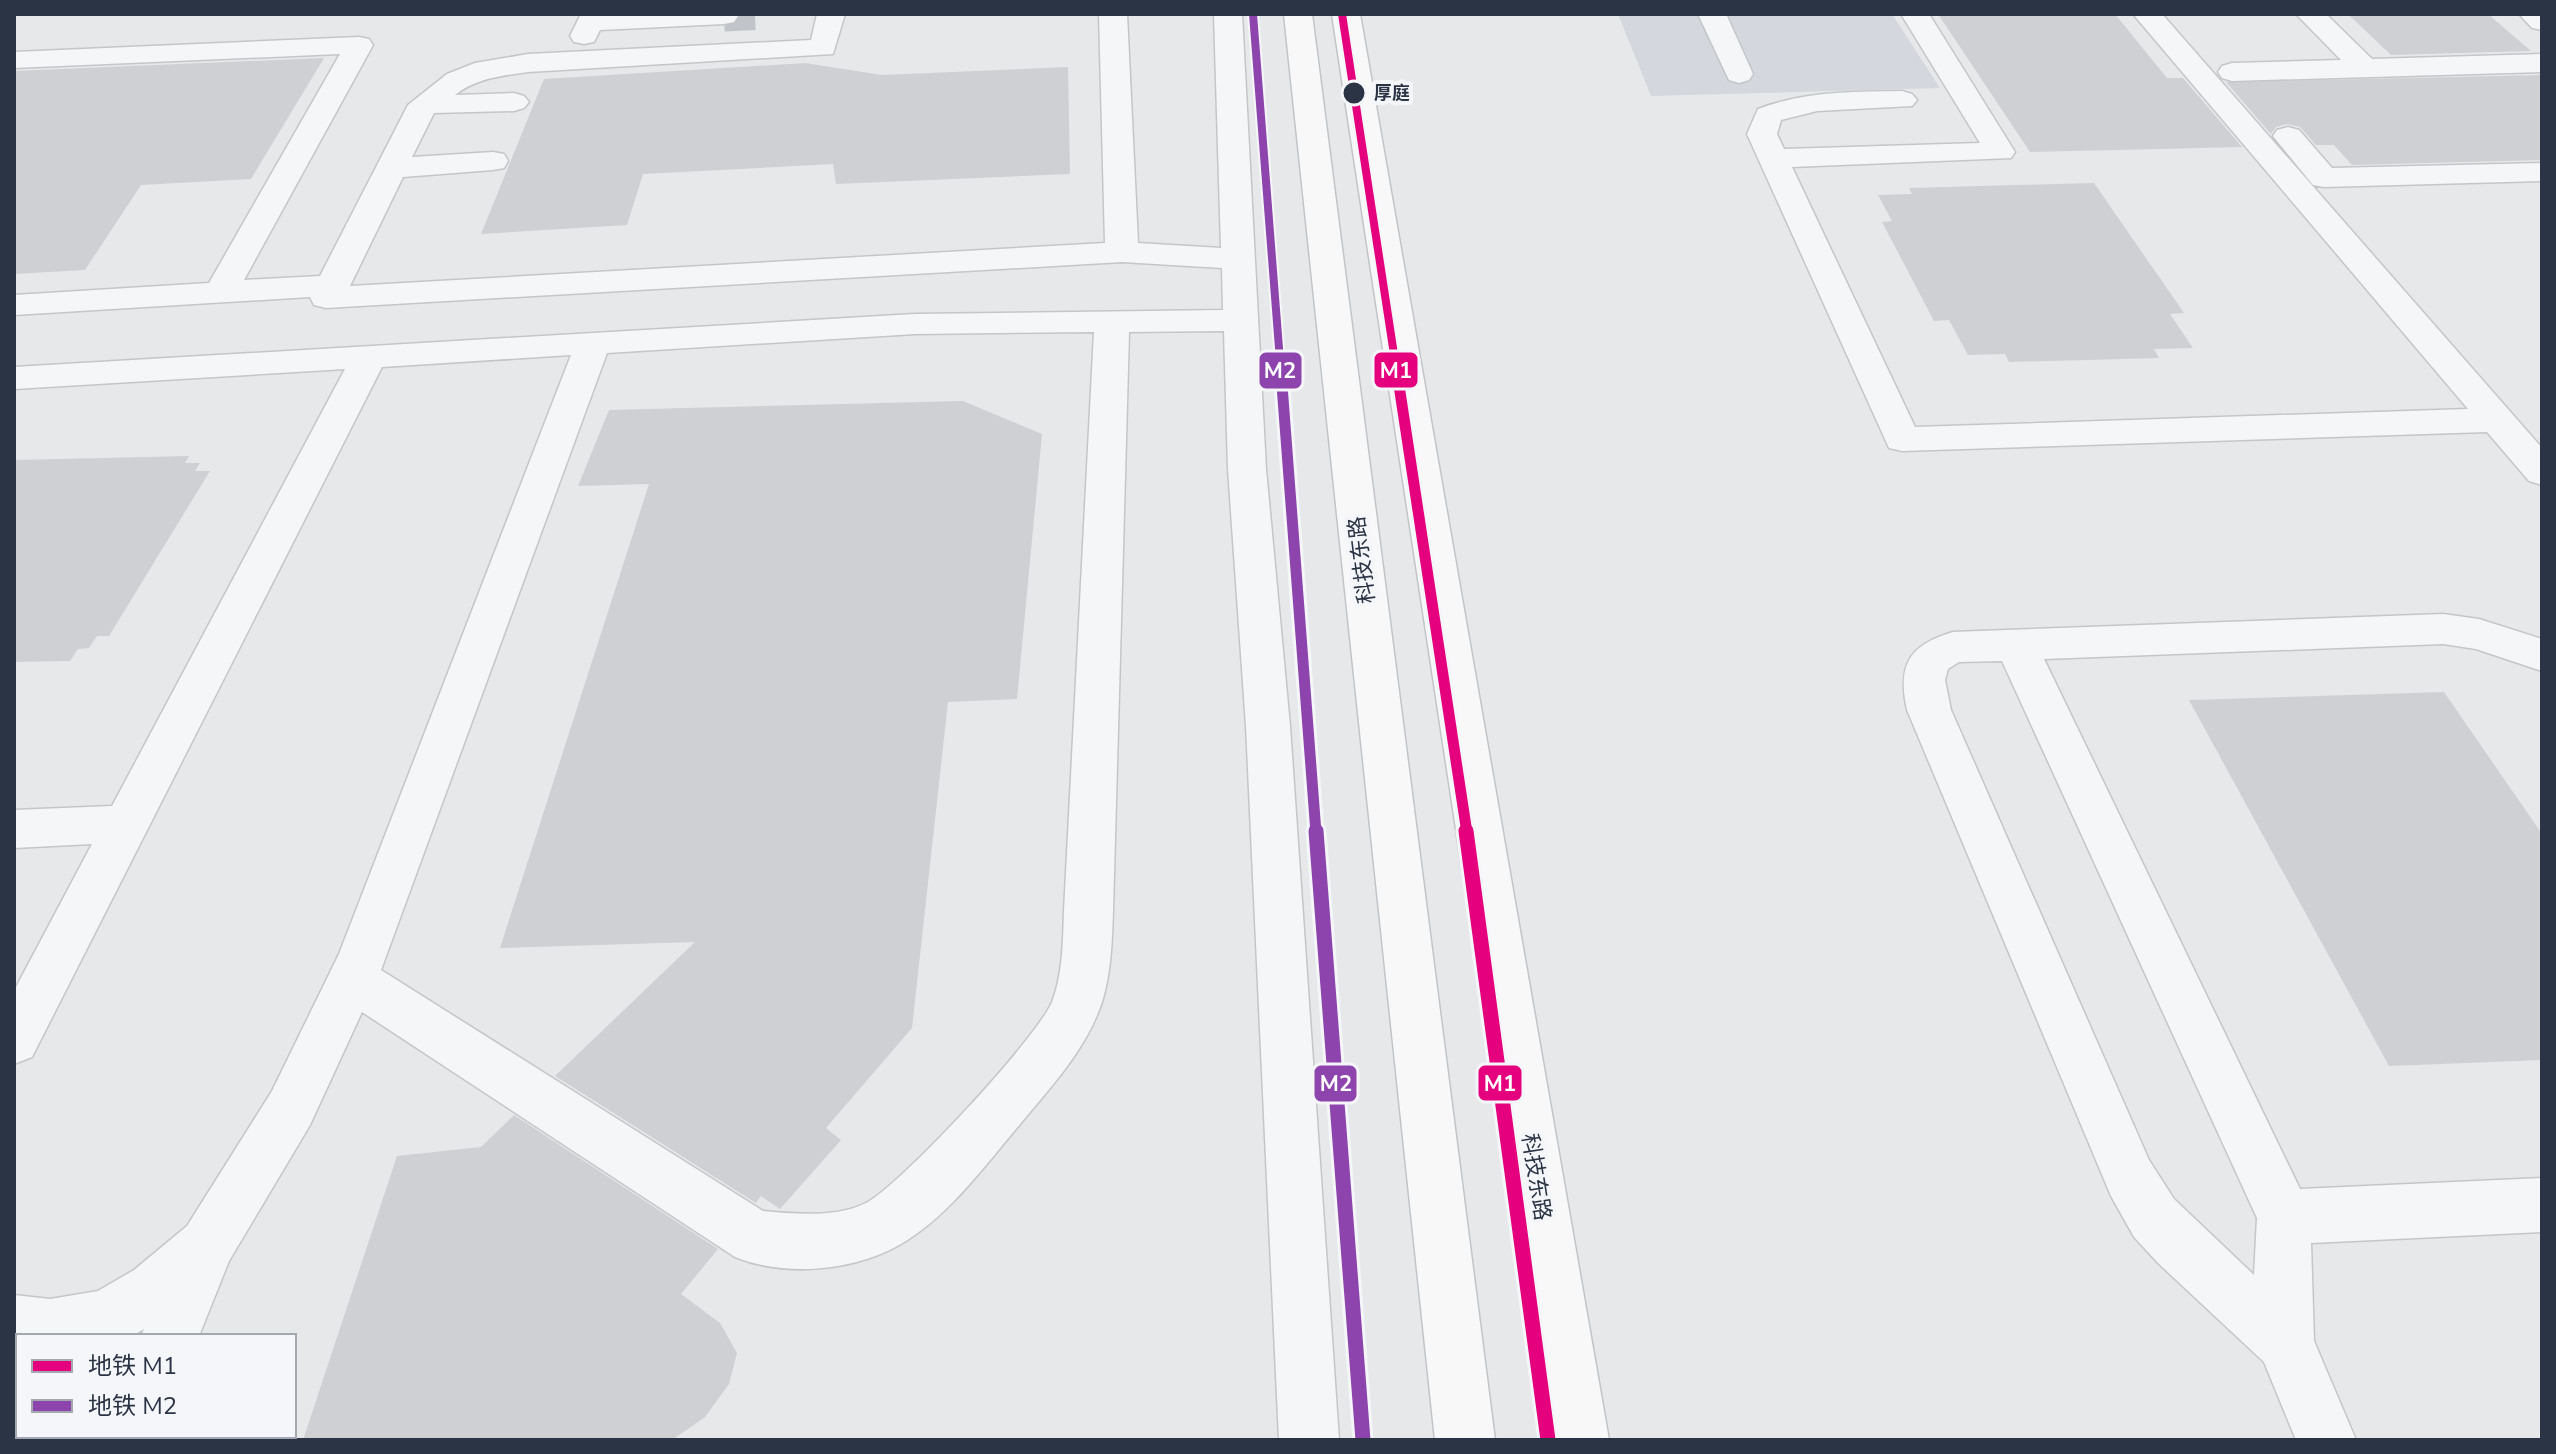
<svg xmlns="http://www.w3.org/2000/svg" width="2556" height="1454" font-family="'Nunito Sans','Noto Sans SC',sans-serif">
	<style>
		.built { fill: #d4d7dd }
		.building { fill: #ced0d3 }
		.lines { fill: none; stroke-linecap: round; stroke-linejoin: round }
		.minor-tunnel { stroke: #c1c4c9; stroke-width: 31; stroke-dasharray: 31 15; stroke-linecap: butt }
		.minor-casing { stroke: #c4c6c8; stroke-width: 3 }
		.major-casing { stroke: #c2c5c8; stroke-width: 3 }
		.minor { fill: #f5f6f7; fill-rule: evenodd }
		.major { fill: #f8f8f8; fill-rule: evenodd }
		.metro-1-far2-casing { stroke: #f4f6f9; stroke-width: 12 }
		.metro-1-far1-casing { stroke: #f4f6f9; stroke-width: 17 }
		.metro-1-casing { stroke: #f4f6f9; stroke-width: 21 }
		.metro-2-far2-casing { stroke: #f4f6f9; stroke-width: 12 }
		.metro-2-far1-casing { stroke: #f4f6f9; stroke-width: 17 }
		.metro-2-casing { stroke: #f4f6f9; stroke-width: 21 }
		.metro-1-far2 { stroke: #e5007d; stroke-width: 8 }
		.metro-1-far1 { stroke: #e5007d; stroke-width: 11 }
		.metro-1 { stroke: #e5007d; stroke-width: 15 }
		.metro-2-far2 { stroke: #8e44ad; stroke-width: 8 }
		.metro-2-far1 { stroke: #8e44ad; stroke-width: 11 }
		.metro-2 { stroke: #8e44ad; stroke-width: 15 }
		.stop-dot { fill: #2b3445; stroke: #f4f6f9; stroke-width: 3 }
		.labels { text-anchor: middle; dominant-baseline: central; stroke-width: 8; stroke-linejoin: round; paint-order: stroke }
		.far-stop-label { font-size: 18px; font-weight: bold; fill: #2b3445; stroke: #f4f6f9; text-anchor: start }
		.street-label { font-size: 22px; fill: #2b3445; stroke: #f4f6f9 }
		.line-badge { stroke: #f4f6f9; stroke-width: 3 }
		.badge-label { font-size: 22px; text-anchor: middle; font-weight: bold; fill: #fff }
	</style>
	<rect width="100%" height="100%" fill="#e6e8ea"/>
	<path class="built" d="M1618 14H1892L1940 88 1651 96Z"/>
	<path class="building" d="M1938 14H2115L2167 78H2183L2242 147 2030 152Z
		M2348 14H2488L2531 51 2391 55Z
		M324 58 251 179 141 185 85 270 14 274V71Z
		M805 63 882 75 1068 67 1070 174 836 184 833 164 643 174 627 225 481 234 544 79Z
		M2542 75V160L2352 165 2334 145H2316L2300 127 2287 124 2276 127 2271 134 2226 82Z
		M2094 183 2184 313 2170 314 2193 348 2154 349 2159 358 2009 362 2005 354 1968 355 1949 320 1934 321 1882 222 1892 221 1878 195 1912 194 1909 188Z
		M963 401 1042 434 1017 699 948 702 912 1028 826 1128 841 1140 780 1209 761 1196 756 1203 555 1076 695 942 500 948 649 484 578 486 609 410Z
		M189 456 185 463H200L195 471H210L109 636H97L89 648 78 649 70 661 14 662V460Z
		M2444 692 2542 834V1060L2389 1066 2189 700Z
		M514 1115 718 1249 681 1294 720 1323 737 1353 729 1384 705 1417 672 1440H303L397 1156 481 1147Z"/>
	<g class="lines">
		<path class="minor-tunnel" d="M724 16 767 14"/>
		<g class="minor-casing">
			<path id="minor" d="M589 14H736L738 16 734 22 724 24 600 30 594 42 584 44 574 42 570 36 580 16Z
				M817 14H845L833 54 528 72C501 76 477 78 455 95L514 93 524 96 529 102 524 108 514 111 434 113 412 157 493 152 504 154 508 161 504 168 493 170 403 177 350 286 1105 243 1099 14H1127L1138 243 1221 248 1214 14H1242L1266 469 1290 726 1339 1440H1279L1246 726 1228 469 1224 331 1129 332 1113 911C1112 941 1111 973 1102 1002 1087 1048 1051 1087 1021 1123 987 1163 951 1213 906 1241 858 1271 787 1278 735 1257L362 1012 310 1125 229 1261 199 1336H141L144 1329 132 1336H18V1353H14V1295L50 1299 98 1291 134 1270 187 1226 272 1091 339 954 571 355 382 367 32 1057 14 1064V991L92 844 14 848V810L112 806 345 369 14 389V367L915 314 1223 310 1222 268 1122 262 326 308 314 305 310 297 14 315V295L209 283 340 54 14 68V52L359 37 369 39 373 45 244 280 320 276 408 105 447 74 475 63 528 54 811 40ZM1094 332 1064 911C1063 940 1063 974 1052 1002 1037 1038 901 1185 866 1203 837 1218 795 1214 763 1211L381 970 607 353 915 334Z
				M1698 14H1726L1753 74 1749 80 1739 83 1729 80Z
				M1901 14H1929L2015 152 2011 158 1792 167 1915 427 2468 409 2133 14H2162L2542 448V485L2529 481 2487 432 1902 451 1889 448 1747 134 1758 109C1805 91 1852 92 1902 91L1912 94 1917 100 1912 106 1817 111 1781 120 1777 134 1784 149 1980 143Z
				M2296 14H2326L2372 59 2542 54V72L2232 81 2222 78 2218 72 2222 66 2232 63 2341 60Z
				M2519 14H2542V30L2532 28Z
				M2288 127 2299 130 2332 168 2542 163V181L2324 187 2313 185 2273 136 2277 130Z
				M2443 614 2479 619 2542 639V671L2476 649 2443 644 2044 659 2300 1189 2542 1178V1232L2311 1243 2314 1341 2356 1440H2296L2264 1362 2158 1263 2134 1237 2111 1196 1907 710C1897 665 1909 645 1953 632ZM2002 661 2257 1218 2254 1275 2174 1199 2149 1160 1951 710 1945 680 1948 669 1959 662Z
				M99 1436H159L158 1440H98Z"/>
		</g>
		<g class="major-casing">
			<path id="major" d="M1284 14H1312L1495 1440H1435Z
				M1332 14H1360L1609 1440H1549Z"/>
		</g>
		<use href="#minor" class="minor"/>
		<use href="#major" class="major"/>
		<g class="metro-1-far2-casing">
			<path id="metro-1-far2" d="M1342 14 1395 361"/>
		</g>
		<g class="metro-1-far1-casing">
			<path id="metro-1-far1" d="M1395 359 1467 833"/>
		</g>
		<g class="metro-1-casing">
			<path id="metro-1" d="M1466 831 1548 1440"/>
		</g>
		<g class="metro-2-far2-casing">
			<path id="metro-2-far2" d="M1253 14 1280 361"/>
		</g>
		<g class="metro-2-far1-casing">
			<path id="metro-2-far1" d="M1280 359 1316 833"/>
		</g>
		<g class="metro-2-casing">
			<path id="metro-2" d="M1316 831 1363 1440"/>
		</g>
		<use href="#metro-1-far2" class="metro-1-far2"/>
		<use href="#metro-1-far1" class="metro-1-far1"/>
		<use href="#metro-1" class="metro-1"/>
		<use href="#metro-2-far2" class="metro-2-far2"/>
		<use href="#metro-2-far1" class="metro-2-far1"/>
		<use href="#metro-2" class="metro-2"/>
	</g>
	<circle class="stop-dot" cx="1354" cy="93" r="12"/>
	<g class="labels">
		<g class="far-stop-label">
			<text x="1374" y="93">厚庭</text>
		</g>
		<g class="street-label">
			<text transform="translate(1362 560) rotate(-97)">科技东路</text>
			<text transform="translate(1536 1177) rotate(81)">科技东路</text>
		</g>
	</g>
	<g class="line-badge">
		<rect x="1373" y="351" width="46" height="38" rx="8" fill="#e5007d"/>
		<rect x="1258" y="351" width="45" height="39" rx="8" fill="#8e44ad"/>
		<rect x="1477" y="1064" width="46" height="38" rx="8" fill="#e5007d"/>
		<rect x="1313" y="1064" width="45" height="39" rx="8" fill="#8e44ad"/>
	</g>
	<g class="badge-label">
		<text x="1396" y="378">M1</text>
		<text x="1280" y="378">M2</text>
		<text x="1500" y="1091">M1</text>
		<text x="1336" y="1091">M2</text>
	</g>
	<rect width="2556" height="1454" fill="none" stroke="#2b3445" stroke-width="32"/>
	<rect x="16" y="1334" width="280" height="104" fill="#f4f6f9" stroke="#a4a8b1" stroke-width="2"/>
	<rect x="32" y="1360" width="40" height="12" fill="#e5007d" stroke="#a4a8b1" stroke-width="2"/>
	<text x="88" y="1374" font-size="24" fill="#2b3445">地铁 M1</text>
	<rect x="32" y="1400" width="40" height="12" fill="#8e44ad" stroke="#a4a8b1" stroke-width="2"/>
	<text x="88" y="1414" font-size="24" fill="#2b3445">地铁 M2</text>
</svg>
